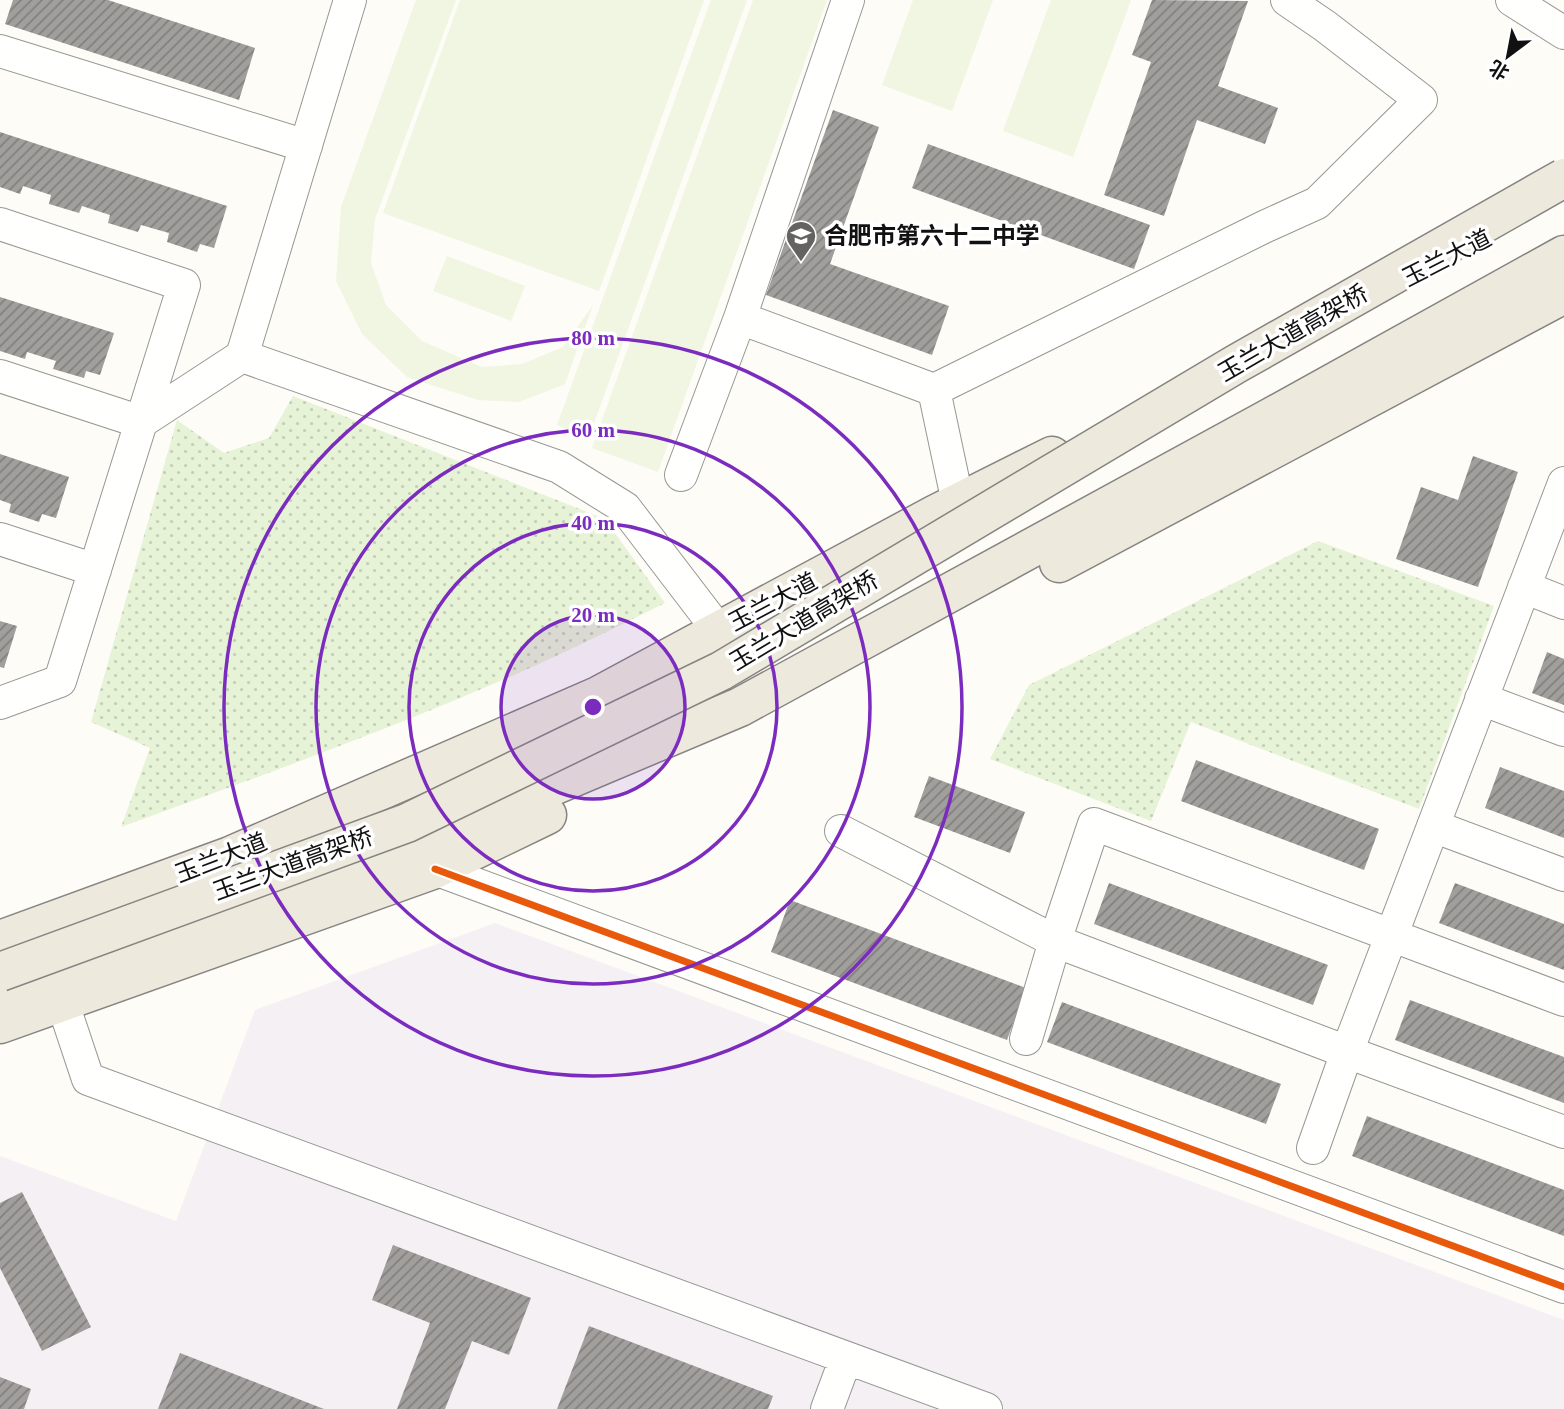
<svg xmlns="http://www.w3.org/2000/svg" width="1564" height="1409" font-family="'Times New Roman','Noto Sans SC',serif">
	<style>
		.industrial { fill: #f5f0f3 }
		.grass { fill: url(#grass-dots) }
		.pitch { fill: #f0f6e1 }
		.building { fill: url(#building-hatch) }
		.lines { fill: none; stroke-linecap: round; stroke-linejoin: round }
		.minor-casing { stroke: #979795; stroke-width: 34 }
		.major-casing { stroke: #858482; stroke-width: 41 }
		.minor { stroke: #fffffe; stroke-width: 32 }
		.major { stroke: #ede9dc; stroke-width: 38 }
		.major-bridge-casing { stroke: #858482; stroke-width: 41; stroke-linecap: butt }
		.major-bridge { stroke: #ede9dc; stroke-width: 38 }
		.cycleway-casing { stroke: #fff; stroke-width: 11 }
		.cycleway { stroke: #e8590c; stroke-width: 7 }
		.ring { fill: none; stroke: #7b2cbf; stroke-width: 3.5 }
		.labels { text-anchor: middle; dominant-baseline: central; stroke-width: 7; stroke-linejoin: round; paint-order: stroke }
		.poi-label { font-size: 24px; font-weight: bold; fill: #111; stroke: #fff; text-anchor: start }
		.street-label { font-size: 24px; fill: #111; stroke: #fff }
		.centre { fill: #7b2cbf; stroke: #fff; stroke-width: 3.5 }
		.ring-label { font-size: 21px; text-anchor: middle; font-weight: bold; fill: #7b2cbf; stroke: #fff; stroke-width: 7; stroke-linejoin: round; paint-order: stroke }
	</style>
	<defs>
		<pattern id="grass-dots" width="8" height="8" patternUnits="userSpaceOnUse" patternTransform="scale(1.75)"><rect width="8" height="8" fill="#e7f3d7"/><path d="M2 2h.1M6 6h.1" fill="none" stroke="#c5cfb8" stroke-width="1.8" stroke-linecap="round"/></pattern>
		<pattern id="building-hatch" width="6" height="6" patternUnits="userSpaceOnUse" patternTransform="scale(1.75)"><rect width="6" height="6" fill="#a19f9c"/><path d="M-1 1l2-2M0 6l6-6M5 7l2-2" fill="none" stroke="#82807e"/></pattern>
	</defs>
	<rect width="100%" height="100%" fill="#fdfcf7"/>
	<path class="industrial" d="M495 923 1564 1320V1409H0V1156L176 1221 255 1010Z"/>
	<path class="grass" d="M293 396 605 519 665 603C615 628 564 653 512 676 384 732 252 779 121 827L150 748 91 722 177 420 224 453 269 438Z
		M1318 541 1494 606 1419 809 1191 722 1151 821 990 759 1029 685Z"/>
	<path class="pitch" d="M416 0H456L375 219 371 263 386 305 422 341 482 367 522 364 563 347 593 305 565 384 519 402 478 400 407 377 362 334 336 281 341 207Z
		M460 0H704L599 291 383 213Z
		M711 0H747L589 437 557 425Z
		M753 0H827L658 472 592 448Z
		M913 0H993L952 111 882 85Z
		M1051 0H1131L1073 157 1003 131Z
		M447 256 525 286 511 321 433 291Z"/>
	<path class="building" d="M13 0H108L255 48 239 100 5 24Z
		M1152 0 1248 1 1218 86 1278 108 1265 144 1197 120 1164 216 1104 195 1151 62 1132 55Z
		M833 110 879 127 830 264 949 306 932 355 766 295Z
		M0 132 227 206 214 248 200 244 197 252 167 242 169 233 141 225 138 232 108 223 110 215 82 206 79 213 49 204 51 195 23 186 20 194 0 187Z
		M928 144 1150 225 1134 269 912 188Z
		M0 297 114 333 100 375 86 371 84 378 53 369 56 361 27 352 25 359 0 351Z
		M0 454 69 477 56 518 42 514 39 522 9 512 11 504 0 500Z
		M1473 456 1518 472 1478 587 1396 559 1421 487 1458 500Z
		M0 621 17 626 4 668 0 667Z
		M1547 652 1564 659V705L1532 693Z
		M1196 760 1379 829 1364 870 1181 801Z
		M1500 767 1564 791V838L1485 808Z
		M929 776 1025 812 1010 853 914 817Z
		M1109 883 1328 965 1313 1005 1094 924Z
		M1455 883 1564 924V970L1439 923Z
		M790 900 1026 988 1007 1040 771 952Z
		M1410 1000 1564 1057V1103L1395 1040Z
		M1062 1002 1281 1084 1266 1124 1047 1042Z
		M1367 1116 1564 1190V1236L1352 1156Z
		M22 1192 91 1327 42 1351 0 1268V1203Z
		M393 1245 531 1298 509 1355 472 1341 445 1409H397L430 1323 372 1300Z
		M589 1326 773 1396 768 1409H557Z
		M180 1353 324 1409H158Z
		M0 1377 31 1389 24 1409H0Z"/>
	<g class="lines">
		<g class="minor-casing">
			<path id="minor" d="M350 0 242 356 559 467 625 508 719 631
				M1512 0 1564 33
				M0 51 306 146
				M0 224 184 285 60 681 0 703
				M740 318 848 0
				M0 376 141 422 242 356
				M934 390 1264 227 1317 203 1421 100 1325 26 1287 0
				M681 475 740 318 934 390 958 503
				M1564 483 1347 1052 1564 1132
				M0 539 95 570
				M1524 587 1564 603
				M1481 699 1564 730
				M1433 826 1564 875
				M841 831 1055 941 1347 1052 1313 1148
				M435 869 1564 1287
				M62 1001 88 1079 986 1409
				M1026 1039 1055 941 1094 824 1564 1000
				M827 1409 846 1358"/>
		</g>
		<g class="major-casing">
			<path id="major" d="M1059 563 1564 294
				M0 940 230 856 598 696 936 514 1052 456
				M0 992 413 845 740 707 1268 419 1564 255
				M0 1024 435 869 547 815"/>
		</g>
		<use href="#minor" class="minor"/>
		<use href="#major" class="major"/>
		<g class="major-bridge-casing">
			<path id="major-bridge" d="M0 972 407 823 721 671 1236 364 1564 178"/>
		</g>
		<use href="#major-bridge" class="major-bridge"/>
		<g class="cycleway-casing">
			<path id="cycleway" d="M435 869 1564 1287"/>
		</g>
		<use href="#cycleway" class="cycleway"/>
	</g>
	<circle cx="593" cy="707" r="92" fill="#7b2cbf" fill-opacity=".12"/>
	<g class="ring">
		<circle cx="593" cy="707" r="92"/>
		<circle cx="593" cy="707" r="184"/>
		<circle cx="593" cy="707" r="277"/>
		<circle cx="593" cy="707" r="369"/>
	</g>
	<defs>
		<g id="school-pin" transform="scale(1.575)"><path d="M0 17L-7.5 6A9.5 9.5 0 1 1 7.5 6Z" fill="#646362" stroke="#fff"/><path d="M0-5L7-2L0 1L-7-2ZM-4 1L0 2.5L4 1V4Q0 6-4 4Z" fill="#fff"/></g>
	</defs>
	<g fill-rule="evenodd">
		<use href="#school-pin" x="801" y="236"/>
	</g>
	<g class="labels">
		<g class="poi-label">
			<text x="824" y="236">合肥市第六十二中学</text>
		</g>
		<g class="street-label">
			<text transform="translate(1447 258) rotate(-27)">玉兰大道</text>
			<text transform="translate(1293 333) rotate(-30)">玉兰大道高架桥</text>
			<text transform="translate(773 602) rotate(-28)">玉兰大道</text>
			<text transform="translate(804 621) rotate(-31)">玉兰大道高架桥</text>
			<text transform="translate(221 858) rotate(-21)">玉兰大道</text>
			<text transform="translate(293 864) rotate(-20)">玉兰大道高架桥</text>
		</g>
	</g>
	<circle cx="593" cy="707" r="10" class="centre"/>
	<g class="ring-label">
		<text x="593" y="345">80 m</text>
		<text x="593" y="437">60 m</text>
		<text x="593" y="530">40 m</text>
		<text x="593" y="622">20 m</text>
	</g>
	<g transform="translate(1508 56) rotate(212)" stroke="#ffffff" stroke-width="5" paint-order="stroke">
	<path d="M0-5L12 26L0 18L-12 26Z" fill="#111111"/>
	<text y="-10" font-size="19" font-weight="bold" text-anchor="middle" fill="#111111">北</text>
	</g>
</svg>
